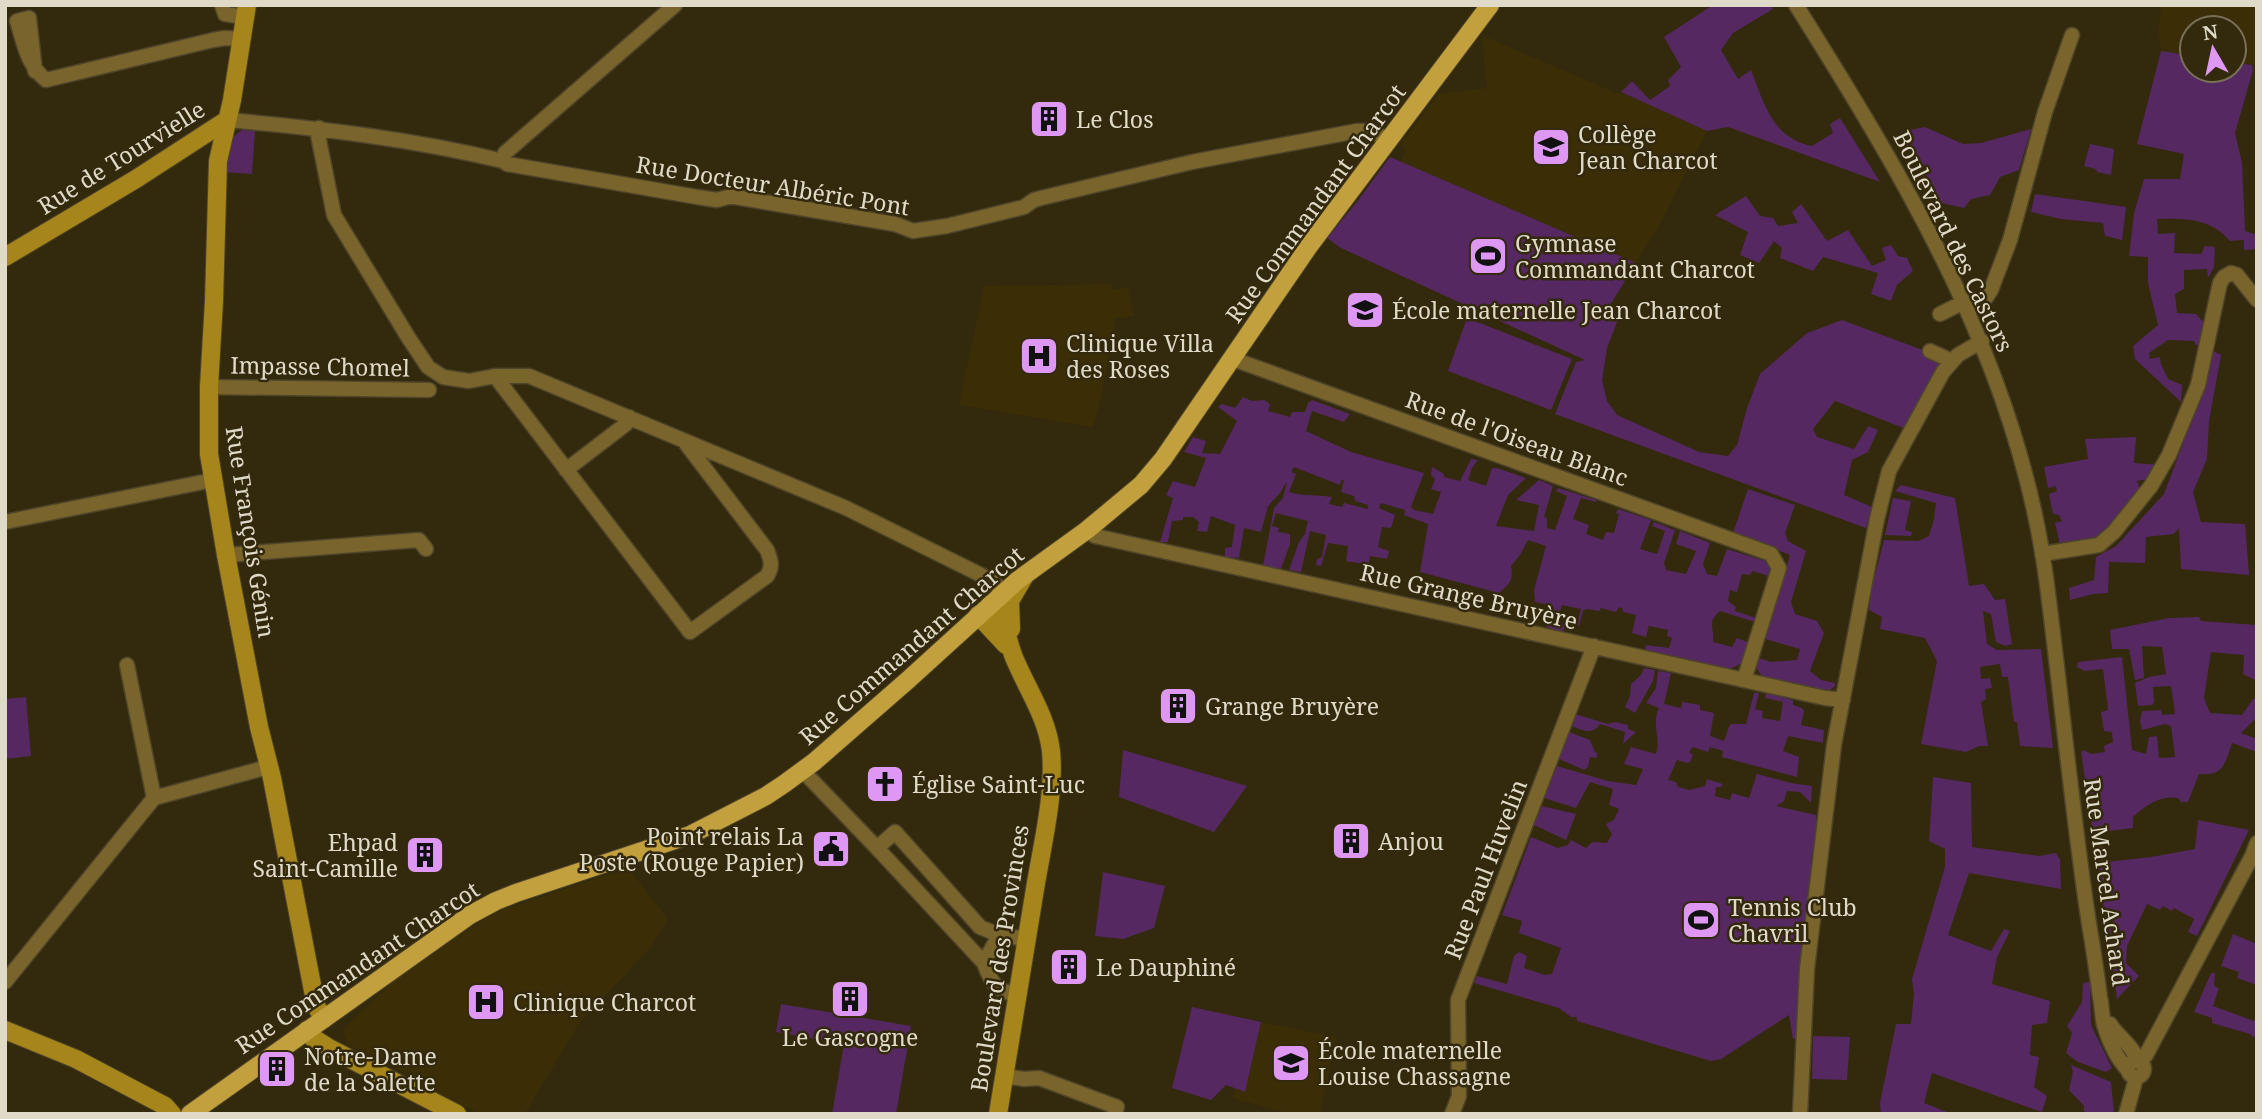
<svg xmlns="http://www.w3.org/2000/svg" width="2262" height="1119" font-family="'Noto Serif',serif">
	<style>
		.built { fill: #3b2e07 }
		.green { fill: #552862; fill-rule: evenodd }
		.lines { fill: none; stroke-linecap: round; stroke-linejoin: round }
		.street-casing { stroke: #4f452a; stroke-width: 17 }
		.secondary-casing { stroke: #4f452a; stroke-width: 20 }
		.primary-casing { stroke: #4f452a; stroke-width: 20 }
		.street { stroke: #79652c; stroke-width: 14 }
		.secondary { stroke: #a6851b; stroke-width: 18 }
		.primary { stroke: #c2a03e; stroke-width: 18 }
		.labels { text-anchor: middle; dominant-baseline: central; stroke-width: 5; stroke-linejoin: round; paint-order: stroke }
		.poi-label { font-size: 23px; fill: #e0dac9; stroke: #33290c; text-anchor: start }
		.street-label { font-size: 23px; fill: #e0dac9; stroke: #33290c }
	</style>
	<rect width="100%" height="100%" fill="#33290c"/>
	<path class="built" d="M2162 5H2257V66L2234 63V28H2192V56L2161 51 2158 29Z
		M1484 36 1619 94 1621 92 1707 131 1658 228 1636 263 1401 162 1405 151 1402 142 1439 94 1487 88 1482 39Z
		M1111 284 1112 290 1128 287 1134 316 1115 318 1102 395 1093 427 959 405 984 286Z
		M628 868 668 919 652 946 578 1025 525 1114H480L429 1088 428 1085 347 1044 343 1029 397 978 486 918 505 909Z
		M1261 1022 1336 1037 1320 1114H1291L1233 1098 1234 1089 1245 1091Z"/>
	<path class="green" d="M1713 5H1771L1773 9 1733 33 1721 50 1738 79 1751 70C1764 103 1772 138 1812 146L1833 133 1830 124 1840 118 1880 182 1728 127 1707 131 1621 92 1632 81 1650 100 1670 86 1668 80 1681 67 1664 37Z
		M2161 51 2192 56V70H2234V63L2252 65 2253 70 2235 133 2242 163 2245 231 2257 235V249L2244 250V240L2230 241C2211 218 2184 218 2157 219L2158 234 2175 233 2174 253 2201 254 2205 246 2215 247 2214 267 2208 278 2207 269 2184 270V289L2175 294 2177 313 2196 314 2207 326 2203 345H2196L2194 341 2168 340 2149 353 2150 359 2160 357 2161 364 2168 379 2182 385 2181 402 2135 359 2133 346 2158 325 2148 283V257L2129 256 2134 213 2144 179H2180L2184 154 2137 144Z
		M1925 127 1963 144 1981 143 2031 129 2019 170 2000 177 1990 195 1971 199 1964 208 1937 202 1900 132Z
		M242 130 255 131 252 174 225 172 233 137Z
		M2090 144 2114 149 2111 175 2097 172 2096 169 2084 166Z
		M1390 157 1636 263 1610 305 1619 317 1607 348 1602 380 1607 401 1617 415 1699 452 1728 456 1737 445 1747 408 1760 374 1807 333 1842 320 1952 361 1911 431 1835 401 1813 429 1817 437 1854 449 1868 426 1878 430 1868 452 1852 460 1844 495 1872 507 1866 528 1555 414 1576 362 1585 360 1341 248 1327 238 1357 202Z
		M2035 194 2126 207 2122 240 2105 236 2103 223 2061 219 2031 212Z
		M1746 196 1760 216 1773 218 1778 226 1798 223 1792 212 1801 204 1827 241 1848 230 1872 266 1886 260 1882 248 1891 245 1898 256 1907 258 1913 271 1897 285 1891 301 1871 294 1878 273 1823 257 1813 271 1780 258 1782 248 1774 241 1759 263 1740 255 1748 232 1715 215Z
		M1467 318 1572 359 1551 410 1448 371Z
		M2213 351 2221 355 2209 421 2207 459 2193 492 2201 522 2245 524 2249 575 2181 569 2179 528 2174 534 2146 537 2145 563 2109 562 2108 593 2093 594 2070 600 2069 588 2094 580 2096 557 2116 546 2164 494 2193 417Z
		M1243 397 1252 401 1264 400 1270 404 1268 411 1290 417 1292 412H1305L1308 403 1312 400 1350 414 1344 422 1312 411 1306 431 1351 452 1424 473 1411 507 1414 510 1433 514 1441 492 1431 489 1435 479 1431 475 1432 467 1444 474V477L1460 481 1471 459 1478 460 1472 468 1468 480 1486 486 1492 468H1497L1526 478 1508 495 1496 526 1534 531 1539 505 1516 500 1539 480 1553 486 1544 517 1547 518V528L1555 530 1567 496 1556 491 1558 488 1596 500V502L1581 498 1573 519 1589 525 1586 534 1603 540 1606 532 1614 533 1619 514 1616 513 1618 509 1651 520 1640 549 1657 554 1665 531 1652 526 1654 522 1675 530 1664 563 1666 570 1686 574 1696 551 1676 544 1680 531 1710 543 1703 564 1707 574 1717 576 1727 549 1765 561 1770 568 1769 576 1752 571 1750 575 1742 574 1737 592 1730 590 1728 601 1736 607 1735 611 1756 618 1755 622 1720 611C1706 623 1715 627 1713 642L1732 647 1737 638 1750 643 1744 662 1730 669 1645 650 1646 645 1669 648 1672 638 1667 636 1668 630 1649 626 1646 637 1632 633 1636 615 1623 612V609L1619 607 1616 612 1601 608 1599 611 1586 609 1583 611 1579 626 1577 625 1581 609 1562 605 1557 621 1565 624 1563 632 1546 627 1551 605 1535 602 1534 590 1546 546 1528 540 1520 555 1511 566C1514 581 1509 584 1499 593L1420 572 1428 524 1404 515 1405 510 1381 503 1379 508 1395 515 1391 528 1382 527 1378 547 1389 551 1387 559 1370 556 1368 568 1364 567V564L1346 561 1348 546 1328 543 1321 566 1316 565 1317 559 1322 557 1326 535 1310 531 1301 572 1289 570 1299 542 1305 534 1308 521 1276 513 1272 526 1279 528 1278 532 1290 534V544L1281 569 1263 566 1274 508 1283 498 1287 481 1280 493 1268 506 1261 532 1244 528 1239 558 1225 557V548L1232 547 1235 525 1211 516 1207 532 1197 531 1199 522 1193 517H1183V520L1172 521 1168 542H1160L1173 498 1166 495 1173 481 1195 487 1206 458 1184 452 1193 437 1206 441 1202 453 1220 454 1237 421 1218 407 1222 404 1235 408ZM1294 467 1340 485 1341 480H1344L1341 492 1354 496 1355 501 1368 505V509L1344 503 1342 507 1329 504 1332 497C1317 494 1304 497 1289 492L1296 474 1291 472Z
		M2136 437 2134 463 2160 465 2153 478 2137 481 2139 487 2147 488 2100 539 2060 545 2055 523 2062 521 2059 515 2053 514 2049 494 2057 491 2056 486 2048 488 2044 467 2088 459 2085 439Z
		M1901 485 1955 498 1969 586 1984 584 1995 600 2005 599 2012 644 2005 646 1996 642 1991 614 1983 611 1987 644 1997 650 2041 649 2053 748 2020 746 2017 722H2014L2008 677H2002L2000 664 1980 667 1981 679 1990 678 1992 688 1985 689 1986 699 1981 702 1988 746H1979L1966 752 1921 744 1937 661 1925 638 1880 629 1882 617 1869 610 1871 591 1884 540 1918 541 1929 536 1934 519 1936 503 1895 491Z
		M1748 489 1795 505 1785 533 1788 541 1806 551 1791 602 1795 614 1817 621 1824 633 1810 671 1821 680 1835 683V686L1827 692 1763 678 1756 667 1759 658 1771 662 1797 660 1800 649 1765 639 1790 555 1733 533Z
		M1893 498 1911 501 1905 530 1912 532 1911 536 1885 535Z
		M2199 617 2201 621 2257 625V681L2243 674 2244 655 2211 652 2204 698 2210 713 2242 715 2253 699H2257V717L2241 733 2257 739V752L2232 743C2225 764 2224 776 2199 774L2188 802H2181L2178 798C2160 795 2146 805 2133 817V828L2102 832 2106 862 2151 857 2195 849 2198 820 2249 830 2197 936 2188 932 2194 919 2174 908 2172 911 2163 906 2160 910 2147 904 2127 946 2126 963 2139 976 2117 999 2081 752 2083 750 2092 754 2105 752 2104 746 2113 742 2112 732 2104 731 2101 712 2108 710 2103 669 2085 671 2077 667 2078 662 2122 657 2132 750 2146 754 2149 737 2157 736 2159 758 2175 757 2171 726 2165 724 2142 730 2140 721 2142 711 2161 710 2162 715 2175 714 2171 686 2153 687 2154 702 2152 705 2138 706 2135 683 2149 677 2166 674 2162 647 2142 646 2144 678 2135 680 2129 649H2112L2110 630 2169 618Z
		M1644 668 1655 670 1653 681 1635 713 1625 707 1630 696 1631 684 1641 675Z
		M1658 671 1671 673 1664 704 1681 708 1682 702 1700 705V710L1714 713 1710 736 1724 741 1730 724H1746L1754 693H1759L1755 709 1763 711 1762 718 1780 721 1783 702 1765 698 1766 693 1793 700V705L1802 708 1804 711 1801 725 1824 730 1823 743 1788 736 1783 751 1799 757 1797 777 1722 757 1723 751 1710 747 1708 752 1693 747 1689 752 1693 755 1690 762 1687 763 1677 760 1668 780 1676 782 1678 787 1689 790 1705 786 1707 779 1723 784 1721 787H1716L1715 796 1730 800 1732 793 1749 798 1757 774 1791 783 1812 786 1811 803 1800 792 1787 791 1784 801 1776 806 1816 815V851L1812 852 1800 1037 1793 1039 1789 1015 1721 1059 1711 1061 1577 1021V1017H1571L1559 1008 1474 983 1477 976 1507 984 1514 956 1519 952 1527 956 1524 968 1545 975 1552 974 1561 948 1519 933 1522 921 1502 915 1531 837 1558 848 1568 845 1571 840 1586 848 1592 842 1607 843 1612 834 1606 824 1614 820 1619 809 1609 805 1613 789 1590 782 1576 808 1544 798 1557 766 1608 781 1636 785 1643 769 1624 764 1631 747 1656 754C1661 735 1651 726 1659 708L1646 703 1656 688Z
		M26 697 31 756 5 759V699Z
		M1575 714 1608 724 1615 722 1628 725V729L1636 732 1623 744 1625 732 1600 724C1592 736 1583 730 1571 726Z
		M1569 732 1590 740 1595 752 1597 753V758L1590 757 1588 767 1584 770 1559 759Z
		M1123 750 1247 786 1214 832 1119 797Z
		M1933 777 1971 783 1972 847 2039 856 2056 853 2060 860 2061 889 1969 873 1948 935 1991 951 2004 929 2010 931 1997 957 1992 984 2050 1001 2047 1023 2032 1025 2030 1055 2039 1057 2034 1087 2047 1096 2042 1112 1932 1073 1924 1103 1952 1114H1881L1880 1103 1896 1024H1911L1914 994 1912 979 1945 867V849L1929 841Z
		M1542 806 1576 814 1566 840 1534 825Z
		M1103 872 1165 886 1154 928 1123 939 1095 936Z
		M2233 934 2257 944V985L2237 978 2239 972 2221 966Z
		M2211 973H2215L2214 986 2219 988 2213 1006 2254 1021 2257 1012V1036L2253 1037 2250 1034 2212 1023V1018L2194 1012Z
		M2090 982 2091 1025 2112 1068 2106 1072 2078 1062 2066 1053 2072 1033 2067 1026 2082 1002 2083 983Z
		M781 1004 911 1026 896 1114H832L844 1044 776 1032Z
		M1192 1007 1261 1022 1245 1092 1226 1085 1211 1100 1172 1088Z
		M1813 1036 1850 1037 1847 1080 1812 1079Z
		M2071 1065 2111 1082 2114 1114H2087L2084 1111V1106L2069 1090 2073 1072Z"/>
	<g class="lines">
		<g class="street-casing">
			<path id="street" d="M222 5 225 14 245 17
				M1796 5C1909 185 2020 370 2047 585 2062 700 2072 815 2090 930 2094 952 2097 975 2100 997 2102 1006 2102 1017 2104 1025 2109 1041 2117 1059 2128 1070
				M35 71 29 18 17 21C24 43 27 65 46 80L213 40 225 38 242 39
				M227 120C319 128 412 139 503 161L507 164 697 197 717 200 728 197H735L895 224 913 231 947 226 1024 207 1034 200 1041 198 1192 162 1357 131H1373L1388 141
				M319 128 318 135 334 215 408 337 428 367 443 377 469 381 495 376H529L846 508 979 574 993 582 1004 593
				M503 161 505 153 675 5
				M1968 310 1983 302 1991 290 2010 240 2045 112 2072 35
				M1940 314 1964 302
				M1930 351 1952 361
				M1233 359 1771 554 1779 568 1744 680
				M495 376 690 632 767 576C773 567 771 560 767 550L684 441
				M209 387 429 390
				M566 470 626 424 629 417
				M5 522 213 480
				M1087 530 1095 536 1825 698 1843 700
				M2042 554 2099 545 2114 532 2151 486 2169 455 2198 385 2220 283 2224 277 2231 273 2237 275 2257 300
				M226 555 419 540 426 549
				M127 665 154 798
				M802 770 877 848
				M984 963 877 848 895 832 980 927 999 935
				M5 982 154 798 268 767
				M1018 995C996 991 991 983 984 963L999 935 1027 939
				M2110 1024C2118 1037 2135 1047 2137 1061
				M2128 1069a8 8 0 1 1 16 0a8 8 0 1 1-16 0Z
				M2139 1062 2146 1055 2252 856 2257 843
				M1005 1076 1024 1079 1039 1078 1117 1107 1114 1114
				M1452 1114 1459 1096 1458 1000 1594 646
				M1800 1114 1807 969 1834 745 1877 519 1889 471 1943 372 1958 355 1982 341
				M2126 1114 2136 1078"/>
		</g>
		<g class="secondary-casing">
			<path id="secondary" d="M247 5 232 100 218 161 214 301 209 387V454L226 555 259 727 272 778 316 1006 324 1019
				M5 257 136 179 227 120
				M990 605C1007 619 1007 644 1016 662 1029 692 1047 718 1051 751 1055 792 1043 842 1036 883 1023 960 1010 1037 998 1114
				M978 615 1006 645
				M1011 629 1010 601 1024 577
				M5 1030 76 1059 165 1106 172 1114
				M307 1030 313 1038 329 1048 457 1114"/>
		</g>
		<g class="primary-casing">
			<path id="primary" d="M190 1114 470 915 496 901 516 893 690 835 766 796 784 784 814 762 908 680 1018 580 1087 530 1141 485 1163 459 1309 246 1490 5"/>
		</g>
		<use href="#street" class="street"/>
		<use href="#secondary" class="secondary"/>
		<use href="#primary" class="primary"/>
	</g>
	<defs>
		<g id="building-square" transform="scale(2.0125)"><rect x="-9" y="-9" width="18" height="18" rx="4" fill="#de98f3" stroke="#33290c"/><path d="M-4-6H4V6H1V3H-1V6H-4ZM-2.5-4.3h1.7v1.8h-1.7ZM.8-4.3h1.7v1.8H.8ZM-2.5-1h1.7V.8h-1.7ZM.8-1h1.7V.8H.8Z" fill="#111"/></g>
		<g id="school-square" transform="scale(2.0125)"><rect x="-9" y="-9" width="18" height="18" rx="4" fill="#de98f3" stroke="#33290c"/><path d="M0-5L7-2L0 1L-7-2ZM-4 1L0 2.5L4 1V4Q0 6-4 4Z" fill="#111"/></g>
		<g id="stadium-square" transform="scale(2.0125)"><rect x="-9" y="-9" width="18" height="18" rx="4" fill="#de98f3" stroke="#33290c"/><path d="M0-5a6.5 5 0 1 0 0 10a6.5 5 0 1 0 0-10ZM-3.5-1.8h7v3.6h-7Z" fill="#111"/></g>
		<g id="hospital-square" transform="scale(2.0125)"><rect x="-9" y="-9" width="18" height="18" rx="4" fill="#de98f3" stroke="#33290c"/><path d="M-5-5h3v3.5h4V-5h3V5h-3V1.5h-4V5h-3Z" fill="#111"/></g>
		<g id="church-square" transform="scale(2.0125)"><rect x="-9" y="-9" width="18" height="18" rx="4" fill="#de98f3" stroke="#33290c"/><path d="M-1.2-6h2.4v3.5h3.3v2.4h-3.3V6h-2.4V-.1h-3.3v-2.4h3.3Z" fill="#111"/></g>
		<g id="civic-square" transform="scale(2.0125)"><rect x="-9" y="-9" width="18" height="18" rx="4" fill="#de98f3" stroke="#33290c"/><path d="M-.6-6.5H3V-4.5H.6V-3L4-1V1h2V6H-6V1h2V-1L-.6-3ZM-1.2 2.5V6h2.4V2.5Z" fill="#111"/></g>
	</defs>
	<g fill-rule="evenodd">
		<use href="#building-square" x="1049" y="119"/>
		<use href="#school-square" x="1551" y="147"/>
		<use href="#stadium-square" x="1488" y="256"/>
		<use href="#school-square" x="1365" y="310"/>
		<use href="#hospital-square" x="1039" y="356"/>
		<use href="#building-square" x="1178" y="706"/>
		<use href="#church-square" x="885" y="784"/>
		<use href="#building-square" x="1351" y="841"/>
		<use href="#civic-square" x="831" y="849"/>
		<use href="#building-square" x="425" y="855"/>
		<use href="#stadium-square" x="1701" y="920"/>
		<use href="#building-square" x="1069" y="967"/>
		<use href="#building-square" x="850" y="999"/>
		<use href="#hospital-square" x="486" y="1002"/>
		<use href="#school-square" x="1291" y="1063"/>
		<use href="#building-square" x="277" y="1069"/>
	</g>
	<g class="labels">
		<g class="poi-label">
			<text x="1076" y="119">Le Clos</text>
			<text x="1578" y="134">Collège<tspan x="1578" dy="26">Jean Charcot</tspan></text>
			<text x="1515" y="243">Gymnase<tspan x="1515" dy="26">Commandant Charcot</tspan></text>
			<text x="1392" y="310">École maternelle Jean Charcot</text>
			<text x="1066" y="343">Clinique Villa<tspan x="1066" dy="26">des Roses</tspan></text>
			<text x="1205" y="706">Grange Bruyère</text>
			<text x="912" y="784">Église Saint-Luc</text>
			<text x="804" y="836" text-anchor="end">Point relais La<tspan x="804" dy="26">Poste (Rouge Papier)</tspan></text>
			<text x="1378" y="841">Anjou</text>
			<text x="398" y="842" text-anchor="end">Ehpad<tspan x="398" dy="26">Saint-Camille</tspan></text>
			<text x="1728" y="907">Tennis Club<tspan x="1728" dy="26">Chavril</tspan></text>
			<text x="1096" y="967">Le Dauphiné</text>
			<text x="513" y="1002">Clinique Charcot</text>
			<text x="850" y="1037" text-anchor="middle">Le Gascogne</text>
			<text x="1318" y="1050">École maternelle<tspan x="1318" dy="26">Louise Chassagne</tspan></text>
			<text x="304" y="1056">Notre-Dame<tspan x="304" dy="26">de la Salette</tspan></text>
		</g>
		<g class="street-label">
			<text transform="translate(121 157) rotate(-32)">Rue de Tourvielle</text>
			<text transform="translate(773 185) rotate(9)">Rue Docteur Albéric Pont</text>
			<text transform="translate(1315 203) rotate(-54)">Rue Commandant Charcot</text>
			<text transform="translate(1954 241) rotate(64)">Boulevard des Castors</text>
			<text transform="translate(320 366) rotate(1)">Impasse Chomel</text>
			<text transform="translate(1517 438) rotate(20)">Rue de l'Oiseau Blanc</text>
			<text transform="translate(251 532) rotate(81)">Rue François Génin</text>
			<text transform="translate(1469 596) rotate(13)">Rue Grange Bruyère</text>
			<text transform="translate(911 645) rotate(-41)">Rue Commandant Charcot</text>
			<text transform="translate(1485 869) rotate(-69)">Rue Paul Huvelin</text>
			<text transform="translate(2107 882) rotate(82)">Rue Marcel Achard</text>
			<text transform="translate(999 958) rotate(-81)">Boulevard des Provinces</text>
			<text transform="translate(357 967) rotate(-34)">Rue Commandant Charcot</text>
		</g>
	</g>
	<rect width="2262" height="1119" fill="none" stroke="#e0dac9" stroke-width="14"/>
	<g transform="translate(2213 49) rotate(351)"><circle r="33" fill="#33290c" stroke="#787058" stroke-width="2"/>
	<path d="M0-5L12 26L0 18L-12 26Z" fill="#de98f3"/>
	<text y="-10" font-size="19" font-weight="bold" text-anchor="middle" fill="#e0dac9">N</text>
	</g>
</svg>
